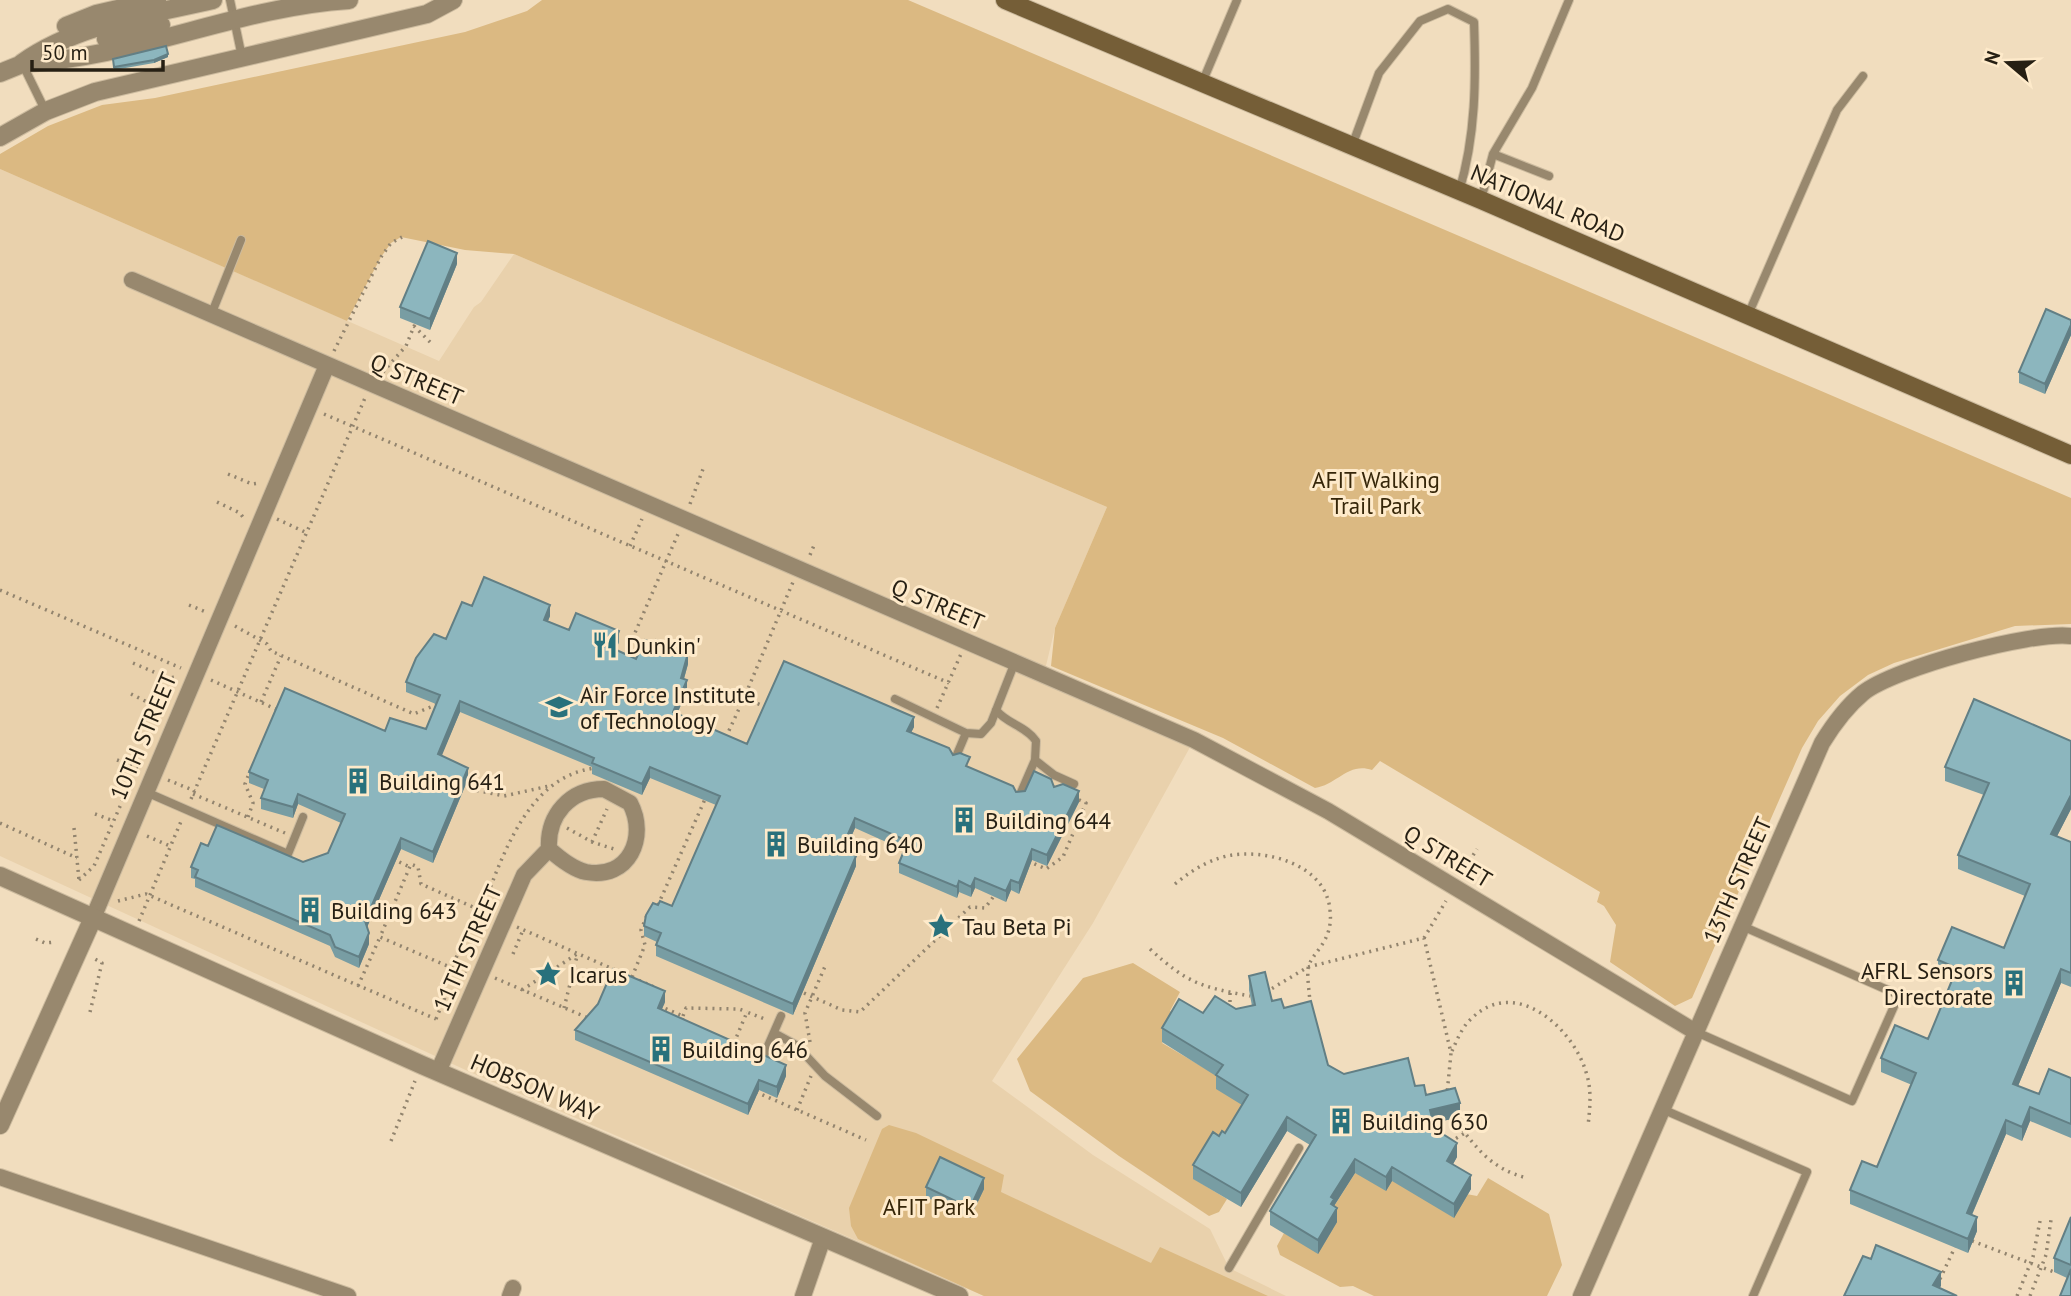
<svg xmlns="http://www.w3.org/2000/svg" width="2071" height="1296" font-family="'PT Sans',sans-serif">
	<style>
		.built { fill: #e9d1ac }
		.green { fill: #dbb982 }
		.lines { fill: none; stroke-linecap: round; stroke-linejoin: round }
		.service-casing { stroke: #ccbb9f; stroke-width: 10 }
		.minor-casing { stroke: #ccbb9f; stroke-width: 18 }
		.tertiary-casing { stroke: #ccbb9f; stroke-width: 20 }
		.secondary-casing { stroke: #ccbb9f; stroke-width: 20 }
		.path { stroke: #92846e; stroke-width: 3.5; stroke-dasharray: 2 5; stroke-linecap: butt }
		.service { stroke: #98886e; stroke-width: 8 }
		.minor { stroke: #98886e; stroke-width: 16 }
		.tertiary { stroke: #98886e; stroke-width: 18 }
		.secondary { stroke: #755e37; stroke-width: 18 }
		.path-bridge { stroke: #92846e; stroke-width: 3.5; stroke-dasharray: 2 5; stroke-linecap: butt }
		.wall { fill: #789da3 }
		.shaded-wall { fill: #627f85 }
		.building { fill: #8cb6be; stroke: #627f85; stroke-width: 2 }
		.labels { text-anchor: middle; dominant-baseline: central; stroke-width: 6; stroke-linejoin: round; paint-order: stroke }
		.street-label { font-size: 23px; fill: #261f13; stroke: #feeaca }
		.park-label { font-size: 23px; fill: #362609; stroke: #feeaca }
		.poi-label { font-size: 23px; fill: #261f13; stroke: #feeaca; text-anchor: start }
	</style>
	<rect width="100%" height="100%" fill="#f1ddbe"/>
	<path class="built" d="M0 169 439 361 474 307 481 302 514 254 1107 507 1055 628 1044 674 1194 740 1093 923 992 1081 1093 1155 1210 1229 1229 1268 1286 1296H984L470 1072 0 856Z"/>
	<path class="green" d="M542 0H908L2071 498V624L2015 626 1894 663 1868 675 1840 696 1818 721 1802 748 1692 998 1675 1006 1610 962 1616 925 1604 906 1597 902 1600 892 1380 761 1372 770C1348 762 1337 785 1315 788L1223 738 1051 666 1055 628 1107 507 514 254 465 250 401 237 391 243 381 257 347 321 0 169V154L48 126 102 105 155 98 465 32 527 11Z
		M1133 963 1180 992 1170 1011 1177 1016 1162 1043 1223 1079 1248 1109 1194 1179 1227 1199 1219 1212 1209 1216 1119 1156 1030 1091 1017 1059 1083 978Z
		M889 1125 916 1133 1004 1175 1001 1192 1151 1263 1160 1247 1268 1296H984L858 1239 851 1226 849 1208 882 1129Z
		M1355 1173 1477 1196 1488 1178 1549 1214 1562 1265 1547 1296H1374L1353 1286 1340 1287 1280 1255 1277 1246 1284 1233 1318 1253 1331 1211Z"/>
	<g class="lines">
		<g class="service-casing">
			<path id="service" d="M230 0 242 57
				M22 63 45 110
				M1202 83 1237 0
				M1352 146 1379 73 1420 21 1448 9 1474 22C1476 80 1476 135 1459 192
				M1493 154 1549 176
				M1481 200 1493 154 1532 88 1569 0
				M211 315 241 240
				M1748 315 1837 110 1863 76
				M895 699 966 733 981 734 991 723 1015 662
				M996 710C1007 724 1026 726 1036 741L1035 760 1019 797
				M955 759 966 733
				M1035 760 1054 775 1074 784
				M146 792 288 854 303 817
				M1694 1031 1852 1101 1899 995 1742 926
				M774 1033 796 1045 825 1076 877 1116
				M764 1055 781 1016
				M1662 1109 1807 1172 1753 1296
				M1229 1268 1299 1148"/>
		</g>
		<g class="minor-casing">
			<path id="minor" d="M132 280 1194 740 1328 811 1694 1031
				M604 789 630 803C648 837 629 880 586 872 572 869 559 858 549 849 547 815 570 789 604 789Z
				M93 918 327 365
				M438 1072 524 875 549 849
				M0 1177 348 1296
				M510 1296 513 1288
				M803 1296 823 1238
				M1581 1296 1822 743C1833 725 1846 707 1863 693 1894 668 2031 631 2071 636"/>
		</g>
		<g class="tertiary-casing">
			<path id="tertiary" d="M66 26 96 14 157 0
				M106 39 161 25
				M22 63C133 59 237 7 349 0
				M22 63C77 24 148 15 213 0
				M0 73 32 60
				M0 137 46 111 95 92 427 14 453 0
				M0 876 422 1065 959 1296
				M0 1125 93 918"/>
		</g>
		<g class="secondary-casing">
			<path id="secondary" d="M1005 0 1481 200 2071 455"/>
		</g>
		<path class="path" d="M334 351 381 257 391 243 402 237
			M383 372 406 346 414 326 431 343
			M324 414 949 683
			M228 474 252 484 259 483
			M217 502 240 513 245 520
			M690 504 703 469
			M277 519 307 533
			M630 546 642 519
			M810 555 815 543
			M0 590 181 668
			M189 605 206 612
			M235 626 267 644 271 651 414 714 440 703
			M972 627 978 613
			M624 658 678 534
			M133 663 168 678 177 677
			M211 680 278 710
			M131 694 165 711
			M261 702 281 656
			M766 707 744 698 793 582
			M937 708 961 654
			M726 737 744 698
			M117 760 138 768
			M168 780 195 791
			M470 789 504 796 549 786
			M193 794 285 833
			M191 799 365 398
			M95 814 114 821
			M248 817 253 803 245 784 250 771
			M0 823 77 858
			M74 828 79 880
			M567 828 592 842 614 849
			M147 836 170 846
			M592 842 607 809
			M393 859 410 867
			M1028 861 1046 869 1063 857 1086 803 1075 798
			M1462 873 1477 849
			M79 880 94 866 128 788
			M1175 884C1191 871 1206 861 1227 856 1265 848 1326 864 1330 910 1334 943 1310 953 1308 969 1307 980 1310 995 1310 1006
			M118 901 146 894 436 1019
			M658 905 706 797
			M139 921 182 819
			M517 927 654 987 655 990
			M1424 938 1446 901
			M36 939 45 943 55 942
			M1150 949C1187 983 1201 987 1250 996
			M513 954 523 930
			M466 974 380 937 411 864 418 867 421 884 491 915
			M632 977 645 945 641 930 647 915
			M495 978 588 1018
			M358 986 380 937
			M522 990 577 954
			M1266 992 1308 967 1424 938 1451 1053 1447 1094
			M804 993 842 1010 860 1012 970 907 985 908 994 896
			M1230 993V1010
			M662 1003 664 1008 683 1016 682 1021
			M564 1008 577 956
			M90 1012 102 963 93 958
			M683 1016 686 1008 739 1009 747 1012
			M436 1019 448 990 443 988 466 935 471 937C497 877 519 776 596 768
			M810 1042 805 1013 826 964
			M734 1043 747 1012 767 1020
			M1452 1051C1457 1040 1462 1027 1471 1019 1515 975 1573 1028 1586 1072 1592 1090 1590 1107 1588 1126
			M756 1092 866 1140
			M797 1110 811 1076
			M1454 1118C1475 1147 1491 1169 1527 1178
			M391 1141 415 1081
			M1450 1142 1465 1133
			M1940 1279 1955 1247
			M2017 1296 2033 1257 2040 1221
			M2030 1296 2046 1255 2051 1220"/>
		<use href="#service" class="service"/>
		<use href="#minor" class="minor"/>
		<use href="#tertiary" class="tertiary"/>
		<use href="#secondary" class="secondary"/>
		<path class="path-bridge" d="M1972 1241 2054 1272"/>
	</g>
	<path class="wall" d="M168 57 154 63 114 70 113 59Z
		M457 264 430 330 400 318V307Z
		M2071 320V335L2045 394 2019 383V372Z
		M472 606 550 616 548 621 569 630 619 642 616 650 636 659 688 664 684 679 687 691 677 714 747 744 914 727 911 732 953 755 970 768 1016 792 1054 787 1079 802 1047 866 1032 860 1019 894 1011 890 1006 902 975 888 971 897 959 892 957 898 899 873V863L904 850 855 828 845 851 856 866 793 1015 656 956V945L657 942 644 936V926L658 905 672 906 716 805 650 778 642 795 592 774V767L460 712 441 756 468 779 433 863 401 849 367 927 369 944 359 968 335 957 330 946 195 887V879L191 878V867L208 846 303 862 328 853 341 823 298 804 293 818 261 809V798L264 789 249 783V772L385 731 426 729 436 704 406 692V682L446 639Z
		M2071 741V809L2057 836 2071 842V987L2061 983 2018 1086 2039 1094 2071 1078V1138L2030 1121 2022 1141 2006 1134 1972 1215 1977 1231 1968 1253 1850 1204V1190L1877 1167 1912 1085 1881 1072V1058L1928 1039 1952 980 1938 974V960L2004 948 2025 896 1958 869V855L1984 795 1945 781V767Z
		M1249 976 1272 1001 1284 1008 1328 1065 1344 1074 1415 1086 1460 1117 1433 1123 1435 1129 1457 1157 1453 1164 1471 1189 1454 1218 1392 1181 1386 1191 1355 1173 1334 1206 1337 1222 1318 1254 1270 1225V1211L1310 1145 1287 1131 1241 1207 1193 1179V1165L1219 1136 1225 1133 1242 1105 1216 1089V1076L1162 1042V1028L1203 1013 1236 1009 1252 1006 1249 990Z
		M665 1002 661 1010 786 1076 777 1098 759 1090 748 1115 575 1040V1030Z
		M926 1187 984 1189 970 1218 926 1197Z
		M2071 1217V1296L2067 1278 2054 1272V1258Z"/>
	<path class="shaded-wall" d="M168 54V57L154 63V60Z
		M457 253V264L430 330V319Z
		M2071 325V335L2045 394V384Z
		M550 605V616L544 630V620Z
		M619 631V642L612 659V648Z
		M688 653V664L681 689V678Z
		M687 680V691L673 723V712Z
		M460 701V712L438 765V754Z
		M914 717V727L907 741V731Z
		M650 767V778L642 795V784Z
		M468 768V779L433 863V852Z
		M1079 791V802L1047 866V855Z
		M298 794V804L293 818V807Z
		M2071 795V809L2051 848V834Z
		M855 818V828L841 860V850Z
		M401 838V849L365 932V921Z
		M1032 849V860L1019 894V883Z
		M856 856V866L793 1015V1004Z
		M975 878V888L971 897V887Z
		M1011 880V890L1006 902V891Z
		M959 881V892L957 898V887Z
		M369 933V944L359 968V957Z
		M2061 969V983L2013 1098V1084Z
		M665 991V1002L658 1019V1008Z
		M786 1065V1076L777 1098V1087Z
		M759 1080V1090L748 1115V1104Z
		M1460 1103V1117L1430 1124V1110Z
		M2030 1107V1121L2022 1141V1127Z
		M1287 1117V1131L1241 1207V1193Z
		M2006 1120V1134L1967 1226V1213Z
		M1457 1143V1157L1447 1175V1161Z
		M1355 1159V1173L1334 1206 1337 1208V1222L1318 1254V1240L1331 1197Z
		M1392 1167V1181L1386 1191V1177Z
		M1471 1175V1189L1454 1218V1204Z
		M984 1178V1189L970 1218V1208Z
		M1977 1217V1231L1968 1253V1239Z
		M1941 1272V1286L1935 1296 1933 1285Z"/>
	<path class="building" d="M166 46 168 54 154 60 114 67 113 59Z
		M428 241 457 253 430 319 400 307Z
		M2046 309 2071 320V325L2045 384 2019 372Z
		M484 577 550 605 544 620 569 630 576 613 619 631 612 648 636 659 645 640 654 643 656 640 688 653 681 678 687 680 673 712 747 744 784 661 914 717 907 731 949 748 953 755 960 753 970 757 966 766 1013 786 1016 792 1025 791 1034 771 1051 779 1054 787 1063 784 1079 791 1047 855 1032 849 1019 883 1011 880 1006 891 975 878 971 887 959 881 957 887 899 863 908 841 855 818 841 850 856 856 793 1004 656 945 661 933 644 926 646 915 653 903 658 905 660 901 672 906 720 796 650 767 642 784 592 763 594 758 460 701 438 754 468 768 433 852 401 838 365 921 369 933 359 957 335 947 330 935 195 877 198 870 191 867 201 843 208 846 217 825 303 862 328 853 345 814 298 794 293 807 261 798 268 780 249 772 285 688 385 731 390 718 426 729 440 695 406 682 416 658 434 634 446 639 462 602 472 606Z
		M1974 699 2071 741V795L2051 834 2071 842V973L2061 969 2013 1084 2039 1094 2049 1069 2071 1078V1124L2030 1107 2022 1127 2006 1120 1967 1213 1977 1217 1968 1239 1850 1190 1862 1161 1877 1167 1916 1073 1881 1058 1895 1025 1928 1039 1957 968 1938 960 1952 927 2004 948 2030 884 1958 855 1989 783 1945 767Z
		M613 969 665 991 658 1008 786 1065 777 1087 759 1080 748 1104 575 1030 598 1004Z
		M1265 972 1272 1001 1281 999 1284 1008 1311 1001 1328 1065 1344 1074 1408 1058 1415 1086 1424 1085 1426 1095 1455 1088 1460 1103 1430 1110 1435 1129 1457 1143 1447 1161 1471 1175 1454 1204 1392 1167 1386 1177 1355 1159 1331 1197 1334 1199 1331 1204 1337 1208 1318 1240 1270 1211 1316 1135 1287 1117 1241 1193 1193 1165 1213 1132 1219 1136 1222 1131 1225 1133 1248 1095 1216 1075 1223 1065 1162 1028 1179 999 1203 1013 1215 996 1236 1009 1255 1005 1249 976Z
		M940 1157 984 1178 970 1208 926 1187Z
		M2071 1217V1265L2054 1258Z
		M1876 1245 1941 1272 1933 1285 1957 1296H1844L1863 1256 1871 1259Z
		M2071 1269V1296H2060Z"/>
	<defs>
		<g id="restaurant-bare" transform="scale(2.1)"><path d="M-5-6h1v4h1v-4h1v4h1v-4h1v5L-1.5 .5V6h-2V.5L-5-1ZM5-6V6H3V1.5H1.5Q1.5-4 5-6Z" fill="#29717c" stroke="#feeaca" stroke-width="2.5" paint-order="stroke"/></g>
		<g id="university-bare" transform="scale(2.1)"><path d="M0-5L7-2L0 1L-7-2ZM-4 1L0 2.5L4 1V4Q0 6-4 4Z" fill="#29717c" stroke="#feeaca" stroke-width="2.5" paint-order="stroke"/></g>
		<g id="building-bare" transform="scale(2.1)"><path d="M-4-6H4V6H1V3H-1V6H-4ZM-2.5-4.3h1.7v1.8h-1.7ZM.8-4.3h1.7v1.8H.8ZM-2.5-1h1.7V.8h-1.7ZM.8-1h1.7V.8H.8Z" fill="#29717c" stroke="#feeaca" stroke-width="2.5" paint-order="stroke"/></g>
		<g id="sight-bare" transform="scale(2.1)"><path d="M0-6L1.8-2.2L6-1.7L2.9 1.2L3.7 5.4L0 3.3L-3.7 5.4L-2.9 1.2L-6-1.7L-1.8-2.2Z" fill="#29717c" stroke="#feeaca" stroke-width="2.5" paint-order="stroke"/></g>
	</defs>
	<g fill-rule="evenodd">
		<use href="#restaurant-bare" x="605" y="645"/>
		<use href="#university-bare" x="559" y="707"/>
		<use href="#building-bare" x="358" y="781"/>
		<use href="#building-bare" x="964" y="820"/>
		<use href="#building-bare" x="776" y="844"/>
		<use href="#building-bare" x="310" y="910"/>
		<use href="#sight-bare" x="941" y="926"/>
		<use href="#sight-bare" x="548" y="974"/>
		<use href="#building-bare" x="2014" y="983"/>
		<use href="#building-bare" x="661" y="1049"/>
		<use href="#building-bare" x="1341" y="1121"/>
	</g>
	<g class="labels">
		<g class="street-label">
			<text transform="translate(1548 203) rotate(23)">NATIONAL ROAD</text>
			<text transform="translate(417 379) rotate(23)">Q STREET</text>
			<text transform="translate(938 604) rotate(23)">Q STREET</text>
			<text transform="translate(143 736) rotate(-67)">10TH STREET</text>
			<text transform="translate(1448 856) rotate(31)">Q STREET</text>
			<text transform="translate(1737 880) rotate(-66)">13TH STREET</text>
			<text transform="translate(467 948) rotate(-66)">11TH STREET</text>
			<text transform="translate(535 1087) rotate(23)">HOBSON WAY</text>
		</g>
		<g class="park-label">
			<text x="1376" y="479">AFIT Walking<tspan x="1376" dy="26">Trail Park</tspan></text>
			<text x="929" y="1206">AFIT Park</text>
		</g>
		<g class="poi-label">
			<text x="626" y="645">Dunkin'</text>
			<text x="580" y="694">Air Force Institute<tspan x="580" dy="26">of Technology</tspan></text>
			<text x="379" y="781">Building 641</text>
			<text x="985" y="820">Building 644</text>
			<text x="797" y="844">Building 640</text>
			<text x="331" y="910">Building 643</text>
			<text x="962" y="926">Tau Beta Pi</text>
			<text x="1993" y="970" text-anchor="end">AFRL Sensors<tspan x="1993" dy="26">Directorate</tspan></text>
			<text x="569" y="974">Icarus</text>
			<text x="682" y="1049">Building 646</text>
			<text x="1362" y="1121">Building 630</text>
		</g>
	</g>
	<g transform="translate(2008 63) rotate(289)" stroke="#feeaca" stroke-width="5" paint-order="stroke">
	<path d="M0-5L12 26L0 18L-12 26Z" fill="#261f13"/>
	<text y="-10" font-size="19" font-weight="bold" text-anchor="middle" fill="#261f13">N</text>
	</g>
	<path d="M32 60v10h131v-10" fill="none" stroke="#261f13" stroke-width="3.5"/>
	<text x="42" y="60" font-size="21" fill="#261f13" stroke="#feeaca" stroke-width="5" paint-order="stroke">50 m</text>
</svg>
